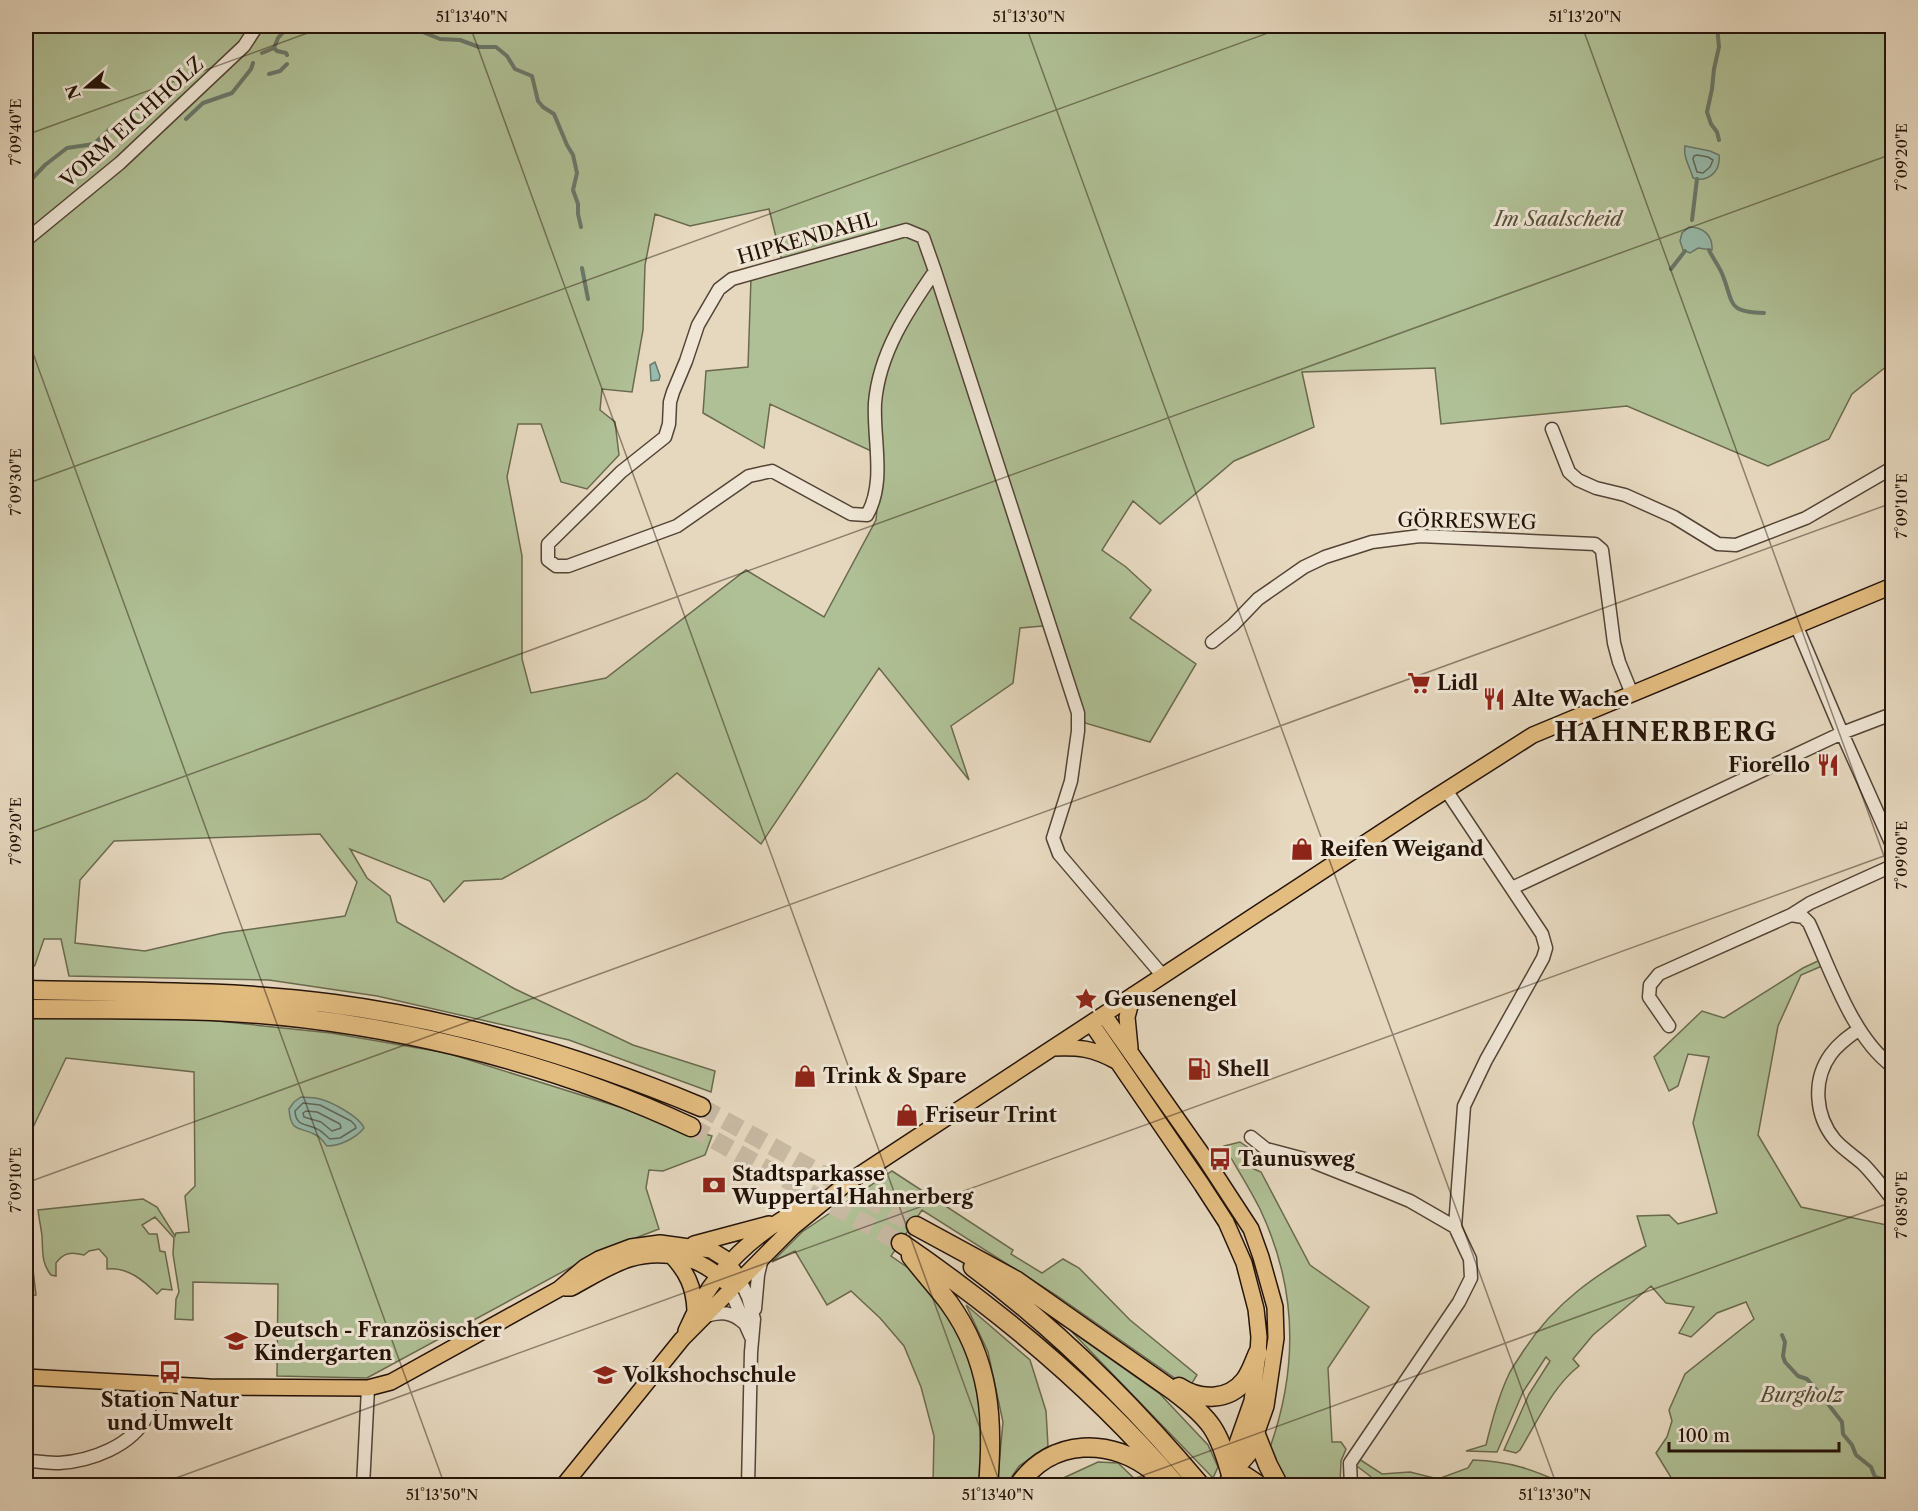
<svg xmlns="http://www.w3.org/2000/svg" width="1918" height="1511" font-family="'Libre Caslon Text',serif">
	<style>
		.green { fill: #b0c096; stroke: #6a6a4f; stroke-width: 1.5; fill-rule: evenodd }
		.water { fill: #97bbac; stroke: #69786a; stroke-width: 1.5 }
		.lines { fill: none; stroke-linecap: round; stroke-linejoin: round }
		.shore { stroke: #5e675a; stroke-width: 1.5 }
		.stream { stroke: #69786a; stroke-width: 4 }
		.highway-tunnel { stroke: #c9baa4; stroke-width: 18; stroke-dasharray: 18 9; stroke-linecap: butt }
		.minor-casing { stroke: #544436; stroke-width: 15 }
		.major-casing { stroke: #241308; stroke-width: 18 }
		.highway-casing { stroke: #241308; stroke-width: 21 }
		.minor { stroke: #efe6d5; stroke-width: 12 }
		.major { stroke: #e3bc80; stroke-width: 15 }
		.highway { stroke: #e3bc80; stroke-width: 18 }
		.ticks { fill: none; stroke: #241308; stroke-width: 1.5; stroke-opacity: 0.45 }
		.labels { text-anchor: middle; dominant-baseline: central; stroke-width: 6; stroke-linejoin: round; paint-order: stroke }
		.street-label { font-size: 20px; fill: #241308; stroke: #efe6d5 }
		.park-label { font-size: 20px; font-style: italic; fill: #55503a; stroke: #efe6d5 }
		.poi-label { font-size: 20px; font-weight: bold; fill: #241308; stroke: #efe6d5; text-anchor: start }
		.district-label { font-size: 26px; font-weight: bold; letter-spacing: 1.5px; fill: #241308; stroke: #efe6d5 }
		.neatline { fill: none; stroke: #241308; stroke-width: 2 }
		.ticks-label { font-size: 15px; text-anchor: middle; fill: #241308 }
	</style>
	<rect width="100%" height="100%" fill="#e6d8bf"/>
	<filter id="stains"><feTurbulence type="fractalNoise" baseFrequency=".00333" numOctaves="4"/><feColorMatrix values="0 0 0 0 .2 0 0 0 0 .09 0 0 0 0 .02 0 0 0 .5 -.17"/></filter>
	<radialGradient id="worn" r=".72"><stop offset=".6" stop-color="#630" stop-opacity="0"/><stop offset="1" stop-color="#630" stop-opacity=".3"/></radialGradient>
	<path class="green" d="M26 26H1892V362L1852 394 1829 439 1768 466 1627 406 1441 424 1435 368 1302 372 1314 427 1234 461 1160 524 1133 501 1102 550 1126 567 1151 590 1130 618 1196 664 1150 742 1085 723 1054 625 1020 628 1013 683 951 726 969 780 879 668 761 844 677 773 646 799 502 879 464 881 444 902 430 881 350 849 367 878 390 896 397 922 515 989 633 1045 715 1071 711 1092 569 1040 377 996 269 980 69 976 61 939H44L35 965 26 975ZM769 209 784 269 751 278 748 367 706 371 703 413 764 448 770 404 882 456 876 520 824 617 746 570 606 678 531 693 522 659V556L507 477 518 424H541L561 482 587 489 619 455 615 422 600 410 602 389 632 392 643 330 645 265 655 214 690 226ZM320 834 357 882 345 916 223 933 145 951 75 943 80 880 114 841Z
		M1820 960 1822 966 1801 975 1778 1026 1758 1135 1801 1207 1892 1226V1485H1674L1672 1479 1656 1453 1667 1437 1672 1421 1669 1410 1685 1374 1754 1319 1746 1302 1717 1313 1691 1337 1679 1333 1694 1307 1666 1303 1651 1286 1593 1335 1573 1359 1579 1366C1553 1386 1537 1422 1520 1450L1516 1453 1504 1450 1529 1394 1550 1361 1546 1357 1523 1392 1497 1452 1466 1451 1486 1445C1492 1420 1498 1397 1509 1374 1513 1366 1519 1358 1524 1350 1556 1301 1596 1275 1646 1246L1637 1216 1669 1215 1678 1224 1717 1213 1693 1123 1709 1057 1688 1054 1678 1086 1669 1091 1654 1057 1702 1011 1724 1018 1803 968Z
		M26 1016 179 1017 331 1033 447 1053 712 1136 705 1155 663 1171 649 1170 646 1188 659 1229 599 1252 367 1378 277 1376 278 1284 193 1282V1320L175 1319 176 1299 179 1292 173 1254 174 1238 155 1217 142 1225 149 1234H157L160 1251 165 1252 172 1290 162 1289 157 1294C143 1280 128 1267 107 1269V1258L99 1249 89 1251 84 1255C71 1252 64 1252 56 1263V1276L51 1275C41 1263 43 1250 42 1236 41 1227 39 1219 38 1210L143 1199 157 1207 175 1236 176 1233 189 1232 185 1196 195 1186 194 1072 66 1058 26 1142Z
		M1240 1142 1256 1153 1257 1159 1254 1169 1261 1172 1310 1265 1369 1307 1328 1368 1332 1442H1341L1346 1449 1341 1461 1340 1485H1285L1268 1453C1298 1372 1298 1289 1260 1209 1249 1187 1236 1167 1224 1146Z
		M892 1171 1013 1250 1011 1254 1042 1273 1063 1259 1079 1268 1130 1320 1197 1375 1189 1388 1056 1295 922 1210 891 1256 920 1276 968 1346 983 1400 982 1485H933L934 1436 921 1387 904 1346 880 1318 851 1291 827 1305 795 1251 772 1262 802 1232Z
		M26 1211 36 1295 26 1298Z
		M966 1305 1030 1360 1046 1411 1048 1446 1019 1466 1006 1485H997L1003 1422 988 1352Z
		M1071 1331 1160 1394 1208 1445 1218 1467 1213 1478Z
		M1359 1459 1382 1474 1410 1472 1438 1479 1468 1468 1473 1460C1510 1461 1534 1470 1567 1485H1376L1370 1476 1354 1464Z
		M1098 1462 1118 1463 1141 1485H1048Z"/>
	<path class="water" d="M1685 146 1710 151 1719 155C1721 171 1708 183 1693 178 1690 167 1683 157 1685 146Z
		M1689 227C1703 227 1713 235 1712 250L1698 248 1690 253 1683 250 1680 241 1682 233Z
		M655 362 660 376 659 380 651 381 650 365Z
		M301 1097C307 1098 314 1097 320 1099 332 1102 360 1117 364 1128 356 1138 340 1146 327 1146 324 1142 320 1137 316 1135 300 1126 291 1134 289 1109L294 1102Z"/>
	<g class="lines">
		<path class="shore" d="M1697 155 1708 157 1713 160 1710 167 1703 173 1697 172 1693 159 1694 156Z
			M303 1103 320 1105 351 1121 355 1125 356 1128 340 1138 330 1139C326 1136 322 1131 317 1129 306 1123 296 1127 295 1111Z
			M306 1111 317 1112 340 1124 341 1128 332 1131 321 1122 304 1117 303 1113Z"/>
		<path class="stream" d="M1717 26 1719 47 1714 69 1712 89 1707 112 1711 124 1717 132 1719 140
			M420 28 425 33 440 39 460 40 479 47H496L507 56 515 69 532 76 538 101 543 107 554 114 567 145 573 155 577 173 573 190 578 204V214L581 227
			M274 48 277 51 286 53 287 55
			M262 53 274 48 278 38 289 26
			M269 74 280 71 287 64
			M186 119 203 103 232 93 251 69 253 63
			M26 185 45 165 67 148 94 144 111 128 129 125
			M1692 220 1697 179
			M1709 250C1713 259 1720 267 1723 276 1734 304 1727 312 1764 313
			M582 268 588 299
			M1671 269 1685 251
			M1782 1335 1785 1342 1783 1356 1785 1362 1798 1376 1807 1379 1821 1395 1842 1422 1843 1434 1852 1445 1856 1455 1871 1467 1875 1477 1885 1480 1887 1486"/>
		<path class="highway-tunnel" d="M701 1107 916 1226
			M691 1127 901 1243"/>
		<g class="minor-casing">
			<path id="minor" d="M26 240 120 163 244 46 257 26
				M935 271 923 237 906 230 732 279 719 289 698 325 686 361 673 392 670 402 669 424 665 437 621 472 548 544V560L556 566H568L677 526 749 476 772 471 851 514 867 515C886 482 873 440 875 403 879 353 908 310 935 271L1078 713V731L1071 781 1053 838 1059 854 1163 976
				M1552 429 1569 472 1578 480 1596 488 1625 495 1674 517 1718 544 1736 545 1806 518 1892 468
				M1797 627 1842 733 1892 845
				M1212 642 1233 625 1258 599 1304 567 1325 557 1372 542 1420 536 1595 544 1602 550 1614 643 1619 662 1632 694
				M1512 888 1842 733 1892 714
				M1791 915 1803 917 1809 923C1830 968 1852 1037 1892 1066
				M1669 1026 1649 997 1650 985 1659 974 1791 915 1810 903 1892 866
				M1858 1030C1848 1037 1838 1044 1831 1054 1812 1080 1815 1116 1835 1140 1843 1149 1854 1156 1863 1164 1874 1175 1883 1187 1892 1199
				M1251 1137 1266 1149 1308 1160 1381 1189 1410 1201 1455 1227
				M740 1280 748 1297 754 1319 751 1352 748 1486
				M730 1290 751 1337
				M755 1309 758 1275 762 1258
				M706 1316C721 1311 732 1312 744 1323
				M26 1461C36 1461 48 1463 59 1463 91 1461 132 1446 147 1416 151 1406 152 1394 155 1383
				M363 1486 368 1388
				M1351 1486 1350 1463 1459 1302 1471 1278 1470 1259 1455 1227 1464 1106 1486 1060 1543 958 1546 948 1542 934 1446 790"/>
		</g>
		<g class="major-casing">
			<path id="major" d="M1104 1015 1204 1157 1251 1229 1261 1257 1275 1307 1276 1338 1266 1406 1249 1454 1231 1475 1225 1486
				M1091 1023 1202 1185 1226 1222 1244 1263 1256 1309 1259 1337 1258 1353 1252 1401 1235 1449 1231 1473
				M1053 1048C1079 1047 1092 1048 1116 1061
				M1130 1048 1127 1017 1133 995
				M694 1244 769 1224
				M671 1255C687 1272 694 1287 695 1310
				M565 1288H571C610 1267 634 1248 680 1257 697 1260 712 1269 724 1281
				M686 1331C713 1268 756 1231 816 1200
				M26 1377 209 1387 368 1388 391 1382 559 1289 585 1267 599 1259 631 1247 660 1243 711 1250 724 1258 740 1280
				M563 1486 682 1339 793 1227 847 1183 1423 805 1533 735 1892 586"/>
		</g>
		<g class="highway-casing">
			<path id="highway" d="M26 990C128 992 232 990 334 1004 461 1021 583 1058 701 1107
				M26 1009C88 1009 150 1009 212 1011 373 1018 546 1059 691 1127
				M916 1226 1017 1281 1175 1392C1211 1419 1219 1431 1231 1475L1245 1476 1260 1486
				M901 1243C1003 1313 1097 1391 1177 1486
				M911 1256C923 1272 937 1287 949 1303 990 1360 994 1419 988 1486
				M973 1267C1058 1330 1133 1405 1201 1486
				M1179 1387C1200 1401 1229 1401 1245 1380 1251 1372 1254 1362 1258 1353
				M1256 1435 1268 1465 1279 1486
				M1018 1486C1051 1437 1113 1437 1155 1473"/>
		</g>
		<use href="#minor" class="minor"/>
		<use href="#major" class="major"/>
		<use href="#highway" class="highway"/>
	</g>
	<path class="ticks" d="M470 26 1001 1486M1026 26 1557 1486M1582 26 1892 878M26 135 327 26M26 334 445 1486M26 484 1287 26M26 834 1892 154M26 1183 1892 503M154 1486 1892 853M1114 1486 1892 1202"/>
	<defs>
		<g id="supermarket-bare" transform="scale(1.8)"><path d="M-6-5.5h2.5l.6 2H6L4.5 2H-2.5L-4.4-4H-6ZM-1.5 3.2a1.3 1.3 0 1 0 .1 0ZM3 3.2a1.3 1.3 0 1 0 .1 0Z" fill="#8f2418" stroke="#efe6d5" stroke-width="2.5" paint-order="stroke"/></g>
		<g id="restaurant-bare" transform="scale(1.8)"><path d="M-5-6h1v4h1v-4h1v4h1v-4h1v5L-1.5 .5V6h-2V.5L-5-1ZM5-6V6H3V1.5H1.5Q1.5-4 5-6Z" fill="#8f2418" stroke="#efe6d5" stroke-width="2.5" paint-order="stroke"/></g>
		<g id="shop-bare" transform="scale(1.8)"><path d="M-5-2.5h2.3a2.7 3.5 0 0 1 5.4 0H5L5.5 6h-11ZM-1.5-2.5h3a1.5 2.3 0 0 0-3 0Z" fill="#8f2418" stroke="#efe6d5" stroke-width="2.5" paint-order="stroke"/></g>
		<g id="sight-bare" transform="scale(1.8)"><path d="M0-6L1.8-2.2L6-1.7L2.9 1.2L3.7 5.4L0 3.3L-3.7 5.4L-2.9 1.2L-6-1.7L-1.8-2.2Z" fill="#8f2418" stroke="#efe6d5" stroke-width="2.5" paint-order="stroke"/></g>
		<g id="fuel-bare" transform="scale(1.8)"><path d="M-5.5-6h7V0h2V4h1.3V-2.5L3-4.5l.8-.8L6-3V5H2.5V1h-1V6h-7ZM-4.2-4.7v3.2H.2V-4.7Z" fill="#8f2418" stroke="#efe6d5" stroke-width="2.5" paint-order="stroke"/></g>
		<g id="bus-bare" transform="scale(1.8)"><path d="M-5-6H5V4H4V6H2V4H-2V6H-4V4H-5ZM-3.5-4V0h7V-4ZM-3.5 1.2v1.5H-2V1.2ZM2 1.2v1.5H3.5V1.2Z" fill="#8f2418" stroke="#efe6d5" stroke-width="2.5" paint-order="stroke"/></g>
		<g id="bank-bare" transform="scale(1.8)"><path d="M-6-4H6V4H-6ZM0-2.3a2.3 2.3 0 1 0 0 4.6a2.3 2.3 0 1 0 0-4.6Z" fill="#8f2418" stroke="#efe6d5" stroke-width="2.5" paint-order="stroke"/></g>
		<g id="school-bare" transform="scale(1.8)"><path d="M0-5L7-2L0 1L-7-2ZM-4 1L0 2.5L4 1V4Q0 6-4 4Z" fill="#8f2418" stroke="#efe6d5" stroke-width="2.5" paint-order="stroke"/></g>
		<g id="university-bare" transform="scale(1.8)"><path d="M0-5L7-2L0 1L-7-2ZM-4 1L0 2.5L4 1V4Q0 6-4 4Z" fill="#8f2418" stroke="#efe6d5" stroke-width="2.5" paint-order="stroke"/></g>
	</defs>
	<g fill-rule="evenodd">
		<use href="#supermarket-bare" x="1419" y="683"/>
		<use href="#restaurant-bare" x="1494" y="699"/>
		<use href="#restaurant-bare" x="1828" y="765"/>
		<use href="#shop-bare" x="1302" y="849"/>
		<use href="#sight-bare" x="1086" y="999"/>
		<use href="#fuel-bare" x="1199" y="1069"/>
		<use href="#shop-bare" x="805" y="1076"/>
		<use href="#shop-bare" x="907" y="1115"/>
		<use href="#bus-bare" x="1220" y="1159"/>
		<use href="#bank-bare" x="714" y="1185"/>
		<use href="#school-bare" x="236" y="1341"/>
		<use href="#bus-bare" x="170" y="1372"/>
		<use href="#university-bare" x="605" y="1375"/>
	</g>
	<g class="labels">
		<g class="street-label">
			<text transform="translate(132 122) rotate(-42)">VORM EICHHOLZ</text>
			<text transform="translate(807 238) rotate(-16)">HIPKENDAHL</text>
			<text transform="translate(1467 521) rotate(1)">GÖRRESWEG</text>
		</g>
		<g class="park-label">
			<text x="1558" y="219">Im Saalscheid</text>
			<text x="1802" y="1395">Burgholz</text>
		</g>
		<g class="poi-label">
			<text x="1437" y="683">Lidl</text>
			<text x="1512" y="699">Alte Wache</text>
			<text x="1810" y="765" text-anchor="end">Fiorello</text>
			<text x="1320" y="849">Reifen Weigand</text>
			<text x="1104" y="999">Geusenengel</text>
			<text x="1217" y="1069">Shell</text>
			<text x="823" y="1076">Trink &amp; Spare</text>
			<text x="925" y="1115">Friseur Trint</text>
			<text x="1238" y="1159">Taunusweg</text>
			<text x="732" y="1174">Stadtsparkasse<tspan x="732" dy="23">Wuppertal Hahnerberg</tspan></text>
			<text x="254" y="1330">Deutsch - Französischer<tspan x="254" dy="23">Kindergarten</tspan></text>
			<text x="623" y="1375">Volkshochschule</text>
			<text x="170" y="1400" text-anchor="middle">Station Natur<tspan x="170" dy="23">und Umwelt</tspan></text>
		</g>
		<g class="district-label">
			<text x="1666" y="732">HAHNERBERG</text>
		</g>
	</g>
	<rect width="1918" height="1511" fill="none" stroke="#e6d8bf" stroke-width="66"/>
	<g transform="translate(87 87) rotate(250)" stroke="#efe6d5" stroke-width="4.5" paint-order="stroke">
	<path d="M0-4.5L10 22L0 15L-10 22Z" fill="#241308"/>
	<text y="-9" font-size="16" font-weight="bold" text-anchor="middle" fill="#241308">N</text>
	</g>
	<path d="M1669 1442v9h170v-9" fill="none" stroke="#241308" stroke-width="3"/>
	<text x="1678" y="1442" font-size="18" fill="#241308" stroke="#efe6d5" stroke-width="4.5" paint-order="stroke">100 m</text>
	<rect x="33" y="33" width="1852" height="1445" class="neatline"/>
	<g class="ticks-label">
		<text x="472" y="22">51°13'40"N</text>
		<text x="1029" y="22">51°13'30"N</text>
		<text x="1585" y="22">51°13'20"N</text>
		<text transform="translate(16 132) rotate(-90)" y="5">7°09'40"E</text>
		<text transform="translate(1902 157) rotate(-90)" y="5">7°09'20"E</text>
		<text transform="translate(16 482) rotate(-90)" y="5">7°09'30"E</text>
		<text transform="translate(1902 506) rotate(-90)" y="5">7°09'10"E</text>
		<text transform="translate(16 831) rotate(-90)" y="5">7°09'20"E</text>
		<text transform="translate(1902 855) rotate(-90)" y="5">7°09'00"E</text>
		<text transform="translate(16 1180) rotate(-90)" y="5">7°09'10"E</text>
		<text transform="translate(1902 1205) rotate(-90)" y="5">7°08'50"E</text>
		<text x="442" y="1500">51°13'50"N</text>
		<text x="998" y="1500">51°13'40"N</text>
		<text x="1555" y="1500">51°13'30"N</text>
	</g>
	<rect width="100%" height="100%" filter="url(#stains)"/>
	<rect width="100%" height="100%" fill="url(#worn)"/>
</svg>
